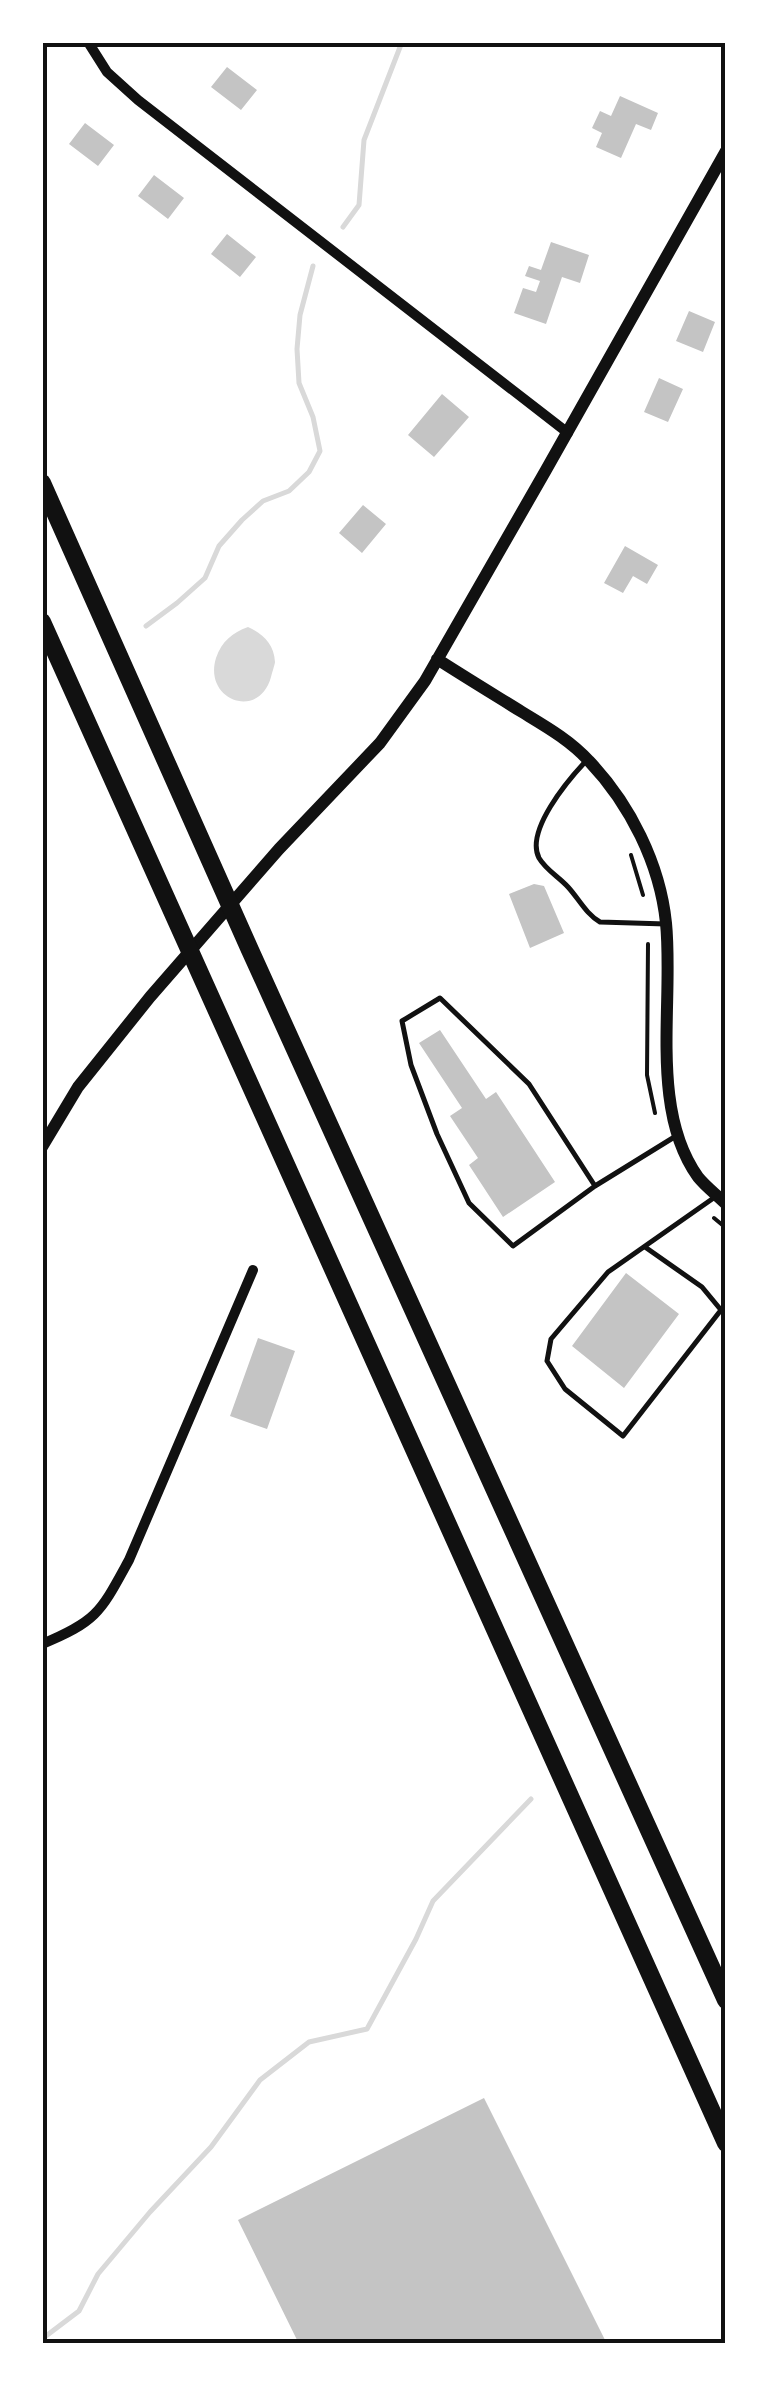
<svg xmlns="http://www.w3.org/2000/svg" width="768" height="2386" font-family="Bitter,serif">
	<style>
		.water { fill: #d9d9d9 }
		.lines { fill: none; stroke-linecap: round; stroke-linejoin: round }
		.stream { stroke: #d9d9d9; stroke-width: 5 }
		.building { fill: #c4c4c4 }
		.path { stroke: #111; stroke-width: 4 }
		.service { stroke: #111; stroke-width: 5 }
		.minor { stroke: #111; stroke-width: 10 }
		.tertiary { stroke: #111; stroke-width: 12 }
		.motorway { stroke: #111; stroke-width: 18 }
		.neatline { fill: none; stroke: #111; stroke-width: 4 }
	</style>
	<rect width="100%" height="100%" fill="#fff"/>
	<path class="water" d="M248 627C263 634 274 644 275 662 275 664 271 676 271 677 259 721 203 700 216 658 222 641 232 633 248 627Z"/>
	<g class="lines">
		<path class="stream" d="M343 227 359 205 364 140 402 42
			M146 626 177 603 205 578 219 546 242 520 263 501 289 491 309 472 320 451 313 417 299 383 297 349 300 315 313 266
			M42 2339 79 2311 98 2274 150 2212 211 2147 260 2080 309 2042 367 2029 416 1939 433 1901 531 1799"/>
	</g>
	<path class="building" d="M227 67 257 90 241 110 211 87Z
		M620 96 658 113 651 130 636 124 621 158 596 147 602 133 592 128 600 111 611 116Z
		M85 123 114 145 98 166 69 144Z
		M154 175 184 198 168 219 138 196Z
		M227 234 256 257 240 277 211 254Z
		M551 242 589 255 580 283 562 277 546 324 514 313 523 288 536 292 540 281 525 276 529 266 541 270Z
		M689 311 715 322 703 352 676 341Z
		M659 378 683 389 668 422 644 412Z
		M442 394 469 417 434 457 408 435Z
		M363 505 386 524 362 553 339 533Z
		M625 546 658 565 647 584 633 576 623 593 604 583Z
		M534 884 544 886 564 933 530 948 509 894Z
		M440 1030 486 1099 496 1092 555 1182 503 1217 469 1165 478 1158 450 1116 462 1108 419 1043Z
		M626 1273 679 1314 624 1388 572 1346Z
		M258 1338 295 1351 267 1429 230 1416Z
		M484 2098 607 2344H299L238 2220Z"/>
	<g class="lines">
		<path class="path" d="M631 855 643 895
			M648 944 647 1075 655 1113
			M714 1218 726 1228"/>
		<path class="service" d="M586 761C568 780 525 831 539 858 546 870 559 877 568 887 579 899 586 914 600 922L666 924
			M595 1186 513 1246 469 1203 437 1134 411 1065 402 1021 440 998 529 1084 595 1186 676 1136
			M645 1247 702 1287 721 1310 623 1436 565 1389 547 1361 551 1339 608 1272 715 1197"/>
		<path class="minor" d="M88 42 107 72 138 100 568 433
			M42 1644C98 1621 101 1611 129 1560L253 1270"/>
		<path class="tertiary" d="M437 659C465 677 493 694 522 712 545 726 570 740 589 761 630 804 660 864 666 923 674 1002 649 1109 698 1177 706 1187 717 1195 726 1204
			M42 1147 78 1087 150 997 279 849 380 743 425 681 546 470 726 151"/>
		<path class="motorway" d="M42 483 250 950 726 2000
			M42 622 726 2143"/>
	</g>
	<rect width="768" height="2386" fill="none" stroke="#ffffff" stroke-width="90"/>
	<rect x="45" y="45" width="678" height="2296" class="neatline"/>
</svg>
